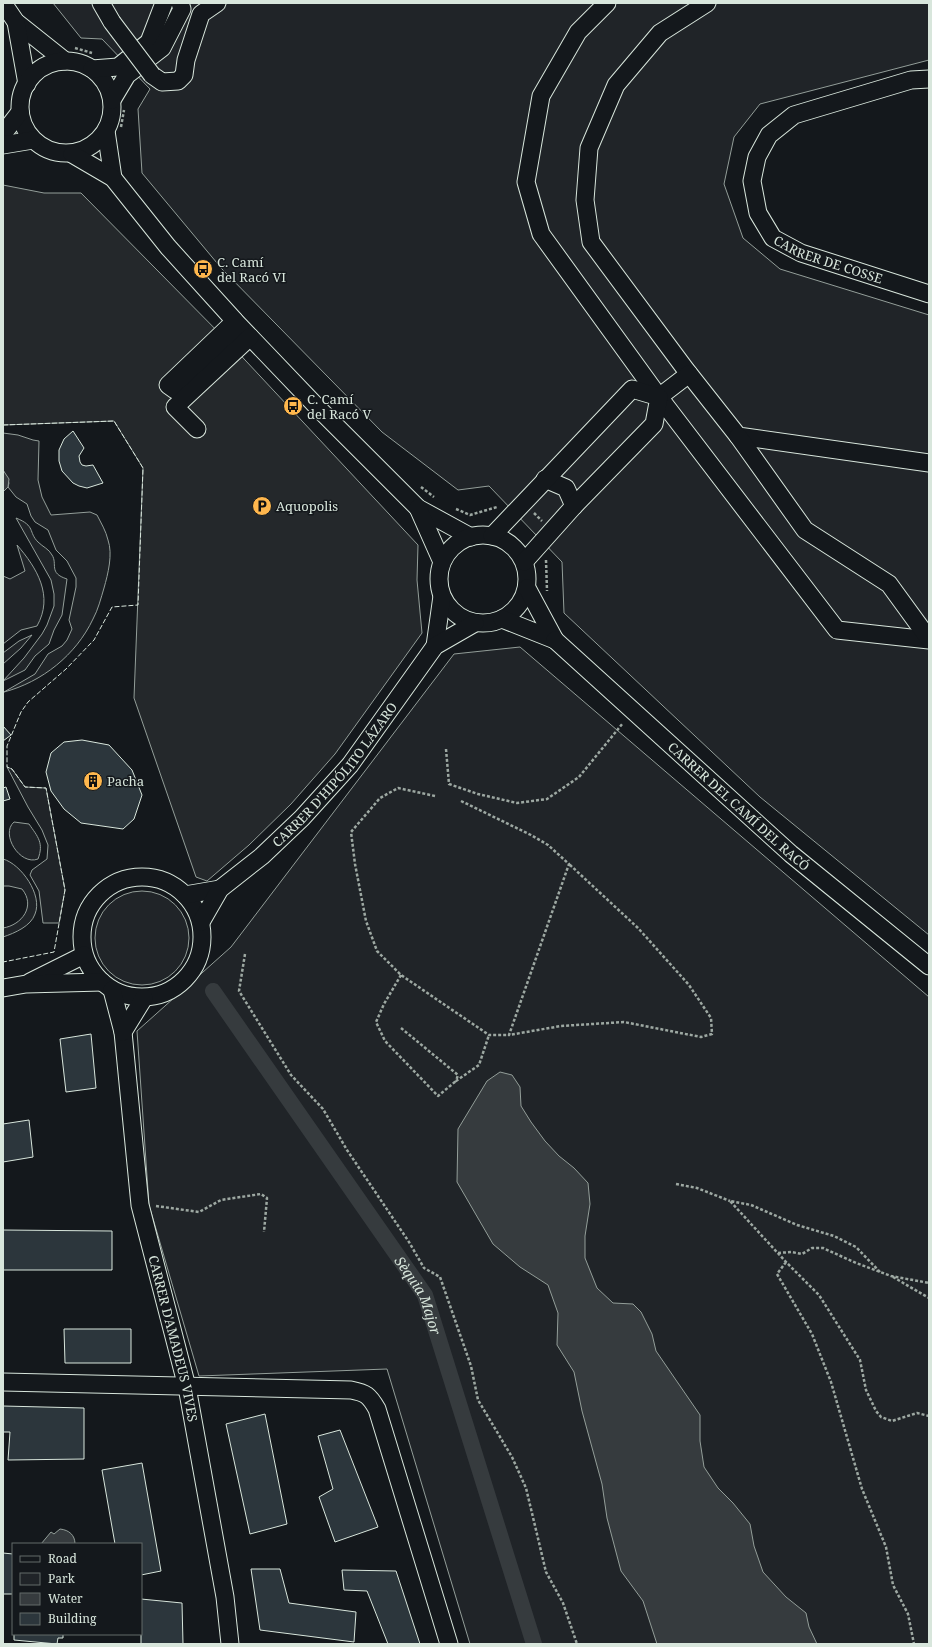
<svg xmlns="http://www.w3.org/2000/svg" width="932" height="1647" font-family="'Noto Serif',serif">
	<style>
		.green { fill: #202428; stroke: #939e99 }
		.parking { fill: #24282b; stroke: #939e99 }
		.water { fill: #363b3e; stroke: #939e99 }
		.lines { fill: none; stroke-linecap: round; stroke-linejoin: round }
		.canal { stroke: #363b3e; stroke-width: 16 }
		.building { fill: #2c363c; stroke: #d8e6dc }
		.minor-casing { stroke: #d8e6dc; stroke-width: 19 }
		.path { stroke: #9da8a2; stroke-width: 2.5; stroke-dasharray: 3 2; stroke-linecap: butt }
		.minor { stroke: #14181c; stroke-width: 17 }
		.minor-bridge-casing { stroke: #d8e6dc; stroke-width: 19; stroke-linecap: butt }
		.minor-bridge { stroke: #14181c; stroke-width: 17 }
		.fence { stroke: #d8e6dc; stroke-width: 1; stroke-dasharray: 5 2; stroke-linecap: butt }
		.labels { text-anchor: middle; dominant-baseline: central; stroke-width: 3; stroke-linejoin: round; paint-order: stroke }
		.street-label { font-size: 13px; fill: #d8e6dc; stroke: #14181c }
		.poi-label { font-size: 13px; fill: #d8e6dc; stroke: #14181c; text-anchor: start }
		.water-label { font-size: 14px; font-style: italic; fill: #d8e6dc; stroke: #14181c }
	</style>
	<rect width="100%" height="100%" fill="#14181c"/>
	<path class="green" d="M53 3H929V60L760 104 734 137 724 184 743 238 780 269 929 315V935L760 797 564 613 562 562 489 486 458 490 382 432 222 269 142 173 138 109 150 89 102 39 81 38Z
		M3 433 18 435 33 440 39 441 38 480 42 497 51 515 90 512 97 515C101 523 106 531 108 540 113 554 108 574 104 588 101 598 98 610 93 619 76 655 42 682 4 692L35 674 48 654 62 646 67 640 72 629 69 620 76 587V578L67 561 56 550 48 530 35 522 31 516 27 504 16 497 8 487 9 483 3 470Z
		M16 518C36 526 28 532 38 542 43 547 49 549 52 555 58 564 48 573 67 579L62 615 54 630 49 644 35 656 25 670 3 681 24 658 42 634 47 625 54 606V594L51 580Z
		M17 545C37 568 54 596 37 626L21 630 3 644V576L10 579 25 571Z
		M32 635 21 648 3 664V653L19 641Z
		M520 647 929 997V1644H470L387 1369 199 1376 149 1205 137 1031 231 947 454 654Z
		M7 767 12 769 25 787 46 788 65 890 59 923H43L39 891 30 875 32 870 47 859 48 845 42 830 28 807Z
		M14 822 29 824C38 837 44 843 38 859 20 866 0 834 14 822Z
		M3 859C21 864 43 895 35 914 31 926 15 933 3 937V928C22 925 36 906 22 889L9 886H3Z
		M95 938a47 47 0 1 1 94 0a47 47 0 1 1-94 0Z"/>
	<path class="parking" d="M3 185 44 193H81L231 345 418 545 417 580 422 633 335 754 291 804 249 845 207 881 196 877 134 698 143 468 114 421 3 425Z"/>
	<path class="water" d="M3 470 9 479 8 487 3 492Z
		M500 1072 512 1075 520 1087 521 1106 531 1122 545 1141 559 1156 574 1168 588 1183 590 1204 585 1236V1258L597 1288 613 1303 633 1304 641 1312 652 1334 656 1351 700 1415V1441L704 1467 718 1488 733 1503 750 1524 754 1546 763 1572 786 1597 806 1613 809 1627 817 1644H657L643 1601 621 1571 607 1518 602 1484 582 1411 574 1372 557 1345 558 1313 548 1285 520 1267 493 1244 457 1182 458 1129 487 1081Z
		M60 1529C69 1530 75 1535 75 1544H41L51 1532 54 1534Z"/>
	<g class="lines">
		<path class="canal" id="s1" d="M213 991 425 1295 534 1644"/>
	</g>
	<path class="building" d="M73 431 84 448 79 456 80 462 82 465 86 466 93 465 103 483 87 488 79 486 73 483 62 471 59 461V450L64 439Z
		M3 726 11 735 3 741Z
		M82 740 109 745 132 770 142 795 134 819 123 829 81 823 64 809 51 791 46 772 51 753 64 742Z
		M6 787 10 799 3 801V788Z
		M91 1034 96 1088 66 1092 60 1039Z
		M29 1120 33 1157 3 1162V1124Z
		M3 1230 112 1231V1270H3Z
		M64 1329H131V1363H65Z
		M3 1406 84 1408V1459L8 1460 10 1432H3Z
		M265 1414 287 1524 250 1534 226 1424Z
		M340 1430 378 1527 335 1542 319 1497 333 1489 318 1436Z
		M142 1463 161 1571 141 1575V1544H115L102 1470Z
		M3 1553 13 1554V1594H3Z
		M251 1569H280L289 1603 356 1612 354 1642 260 1630Z
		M342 1570 396 1571 420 1644H388L367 1591 344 1590Z
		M141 1599 182 1603 183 1644H141Z
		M14 1634H63V1638H58L57 1644 14 1640Z"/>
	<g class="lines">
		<g class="minor-casing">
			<g id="minor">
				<path d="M3 3 16 22 65 61"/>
				<path d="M101 3 112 22"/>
				<path d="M607 3 578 32 541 96 526 182 541 234 659 397 837 630 929 640"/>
				<path d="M707 3 660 33 616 85 589 148 585 200 591 242 686 370 738 436 929 463"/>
				<path d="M16 22 27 84"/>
				<circle cx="66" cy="107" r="46"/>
				<path d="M92 69 118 67 149 42 164 3"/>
				<path d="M152 75 162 82 178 81 184 75 186 60 201 14 217 3"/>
				<path id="s2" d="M929 79 911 80 794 115 769 135 757 157 752 181 758 213 773 238 801 253 929 294"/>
				<path d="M112 100 127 75 162 48 182 9 180 3"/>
				<path d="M106 131 113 178"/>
				<path d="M3 134 20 112"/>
				<path d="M3 145 33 140"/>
				<path d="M72 154 113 178 168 247 235 321 322 412 418 508 471 537"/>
				<path d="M235 321 168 385 175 390 240 327"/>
				<path d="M659 397 689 374"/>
				<path d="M197 429 175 407 250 337"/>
				<path d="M738 436 805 530 889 584 929 639"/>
				<path d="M545 479 566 488 574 506"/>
				<path d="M418 508 442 562"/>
				<circle cx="483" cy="579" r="44"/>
				<path d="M492 536 632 389 659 397 654 424 574 506 524 562"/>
				<path d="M502 619 555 640 527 588"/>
				<path id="s3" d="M555 640 791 854 929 966"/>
				<path d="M435 646 442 596"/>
				<circle cx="142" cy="937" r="60"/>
				<path d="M185 895 220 889"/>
				<path id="s4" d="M201 922 220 889 262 856 302 818 350 765 435 646 475 623"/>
				<path d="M30 982 84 955"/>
				<path d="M3 988 26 984 102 982"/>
				<path id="s5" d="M112 990 123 1032 140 1205 187 1387 225 1597 230 1644"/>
				<path d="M123 1032 144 998"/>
				<path d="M3 1382 351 1390C366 1393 369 1395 377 1409L449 1644"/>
			</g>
		</g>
		<path class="path" d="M75 48 92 53
			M121 127 124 110
			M421 487 434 497
			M456 509 470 515 497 507
			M534 513 542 521
			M546 560 547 591
			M446 749 449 784 478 794 517 803 547 799 579 777 623 723
			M435 796 398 788 380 798 351 832 355 864 366 921 377 951 401 975 489 1035H509
			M461 801 531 835 548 845 569 864 509 1035 561 1026 624 1022 701 1037 712 1034 711 1018 689 985 638 928 569 864
			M245 954 239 991 291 1075 323 1109 347 1150 409 1242 424 1268 440 1277 471 1366 478 1400 512 1457 526 1488 546 1572 563 1603 577 1644
			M401 975 384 1004 376 1022 385 1041 438 1096 456 1081
			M401 1028 458 1075 456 1081 479 1065 489 1035
			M676 1184 697 1188 730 1201
			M156 1206 199 1212 221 1200 261 1194 267 1198 264 1232
			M778 1253 791 1252 802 1254 812 1248H823L856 1263 891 1276 929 1283
			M786 1262 777 1274 812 1334 831 1382 862 1489 886 1547 893 1585 908 1614 914 1644
			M880 1272 856 1247 834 1236 797 1225 751 1205 730 1201 786 1262 819 1295 860 1360 866 1390 876 1411 881 1417 892 1421 917 1413 929 1416
			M893 1277 929 1298"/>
		<use href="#minor" class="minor"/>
		<g class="minor-bridge-casing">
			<path id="minor-bridge" d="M112 22 152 75"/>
		</g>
		<use href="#minor-bridge" class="minor-bridge"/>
		<path class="fence" d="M3 425 114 421 143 468 138 605 112 607 94 640 66 669 28 702 21 712 7 746V767L12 769 25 787 46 788 65 890 54 952 3 962"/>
	</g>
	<defs>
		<g id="bus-disc" transform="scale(1)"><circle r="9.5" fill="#ffb74d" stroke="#14181c"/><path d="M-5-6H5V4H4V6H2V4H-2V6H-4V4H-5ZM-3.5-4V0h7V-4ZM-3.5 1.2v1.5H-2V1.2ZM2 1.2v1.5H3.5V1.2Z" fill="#111"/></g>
		<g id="parking-disc" transform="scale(1)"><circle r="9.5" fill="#ffb74d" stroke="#14181c"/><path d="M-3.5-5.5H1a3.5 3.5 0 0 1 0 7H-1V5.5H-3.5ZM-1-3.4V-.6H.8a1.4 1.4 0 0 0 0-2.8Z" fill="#111"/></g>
		<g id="building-disc" transform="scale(1)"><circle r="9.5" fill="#ffb74d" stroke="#14181c"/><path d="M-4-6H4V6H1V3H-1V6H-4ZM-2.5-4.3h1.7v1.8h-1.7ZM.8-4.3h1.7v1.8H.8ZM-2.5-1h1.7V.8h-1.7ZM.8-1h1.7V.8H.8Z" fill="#111"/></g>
	</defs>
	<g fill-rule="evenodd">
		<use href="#bus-disc" x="203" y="269"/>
		<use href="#bus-disc" x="293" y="406"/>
		<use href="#parking-disc" x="262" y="506"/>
		<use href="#building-disc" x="93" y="781"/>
	</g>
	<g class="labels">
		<g class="street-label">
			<text stroke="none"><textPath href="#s2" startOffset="343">CARRER DE COSSE</textPath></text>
			<text stroke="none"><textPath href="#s4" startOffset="201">CARRER D'HIPÓLITO LÁZARO</textPath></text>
			<text stroke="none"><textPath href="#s3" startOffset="248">CARRER DEL CAMÍ DEL RACÓ</textPath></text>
			<text stroke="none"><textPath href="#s5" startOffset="355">CARRER D'AMADEUS VIVES</textPath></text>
		</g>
		<g class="poi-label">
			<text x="217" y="262">C. Camí<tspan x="217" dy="15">del Racó VI</tspan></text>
			<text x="307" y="399">C. Camí<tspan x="307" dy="15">del Racó V</tspan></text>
			<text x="276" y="506">Aquopolis</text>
			<text x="107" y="781">Pacha</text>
		</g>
		<g class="water-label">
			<text stroke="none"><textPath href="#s1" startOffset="368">Sèquia Major</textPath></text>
		</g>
	</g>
	<rect width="932" height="1647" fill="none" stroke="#d8e6dc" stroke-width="8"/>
	<rect x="12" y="1543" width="130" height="92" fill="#14181c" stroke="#626a69"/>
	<rect x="20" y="1556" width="20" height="6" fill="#14181c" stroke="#626a69"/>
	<text x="48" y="1563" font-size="12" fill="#d8e6dc">Road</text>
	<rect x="20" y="1573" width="20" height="12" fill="#202428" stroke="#626a69"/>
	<text x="48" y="1583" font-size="12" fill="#d8e6dc">Park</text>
	<rect x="20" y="1593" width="20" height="12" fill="#363b3e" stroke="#626a69"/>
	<text x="48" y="1603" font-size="12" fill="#d8e6dc">Water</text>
	<rect x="20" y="1613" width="20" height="12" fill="#2c363c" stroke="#626a69"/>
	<text x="48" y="1623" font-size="12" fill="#d8e6dc">Building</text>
</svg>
